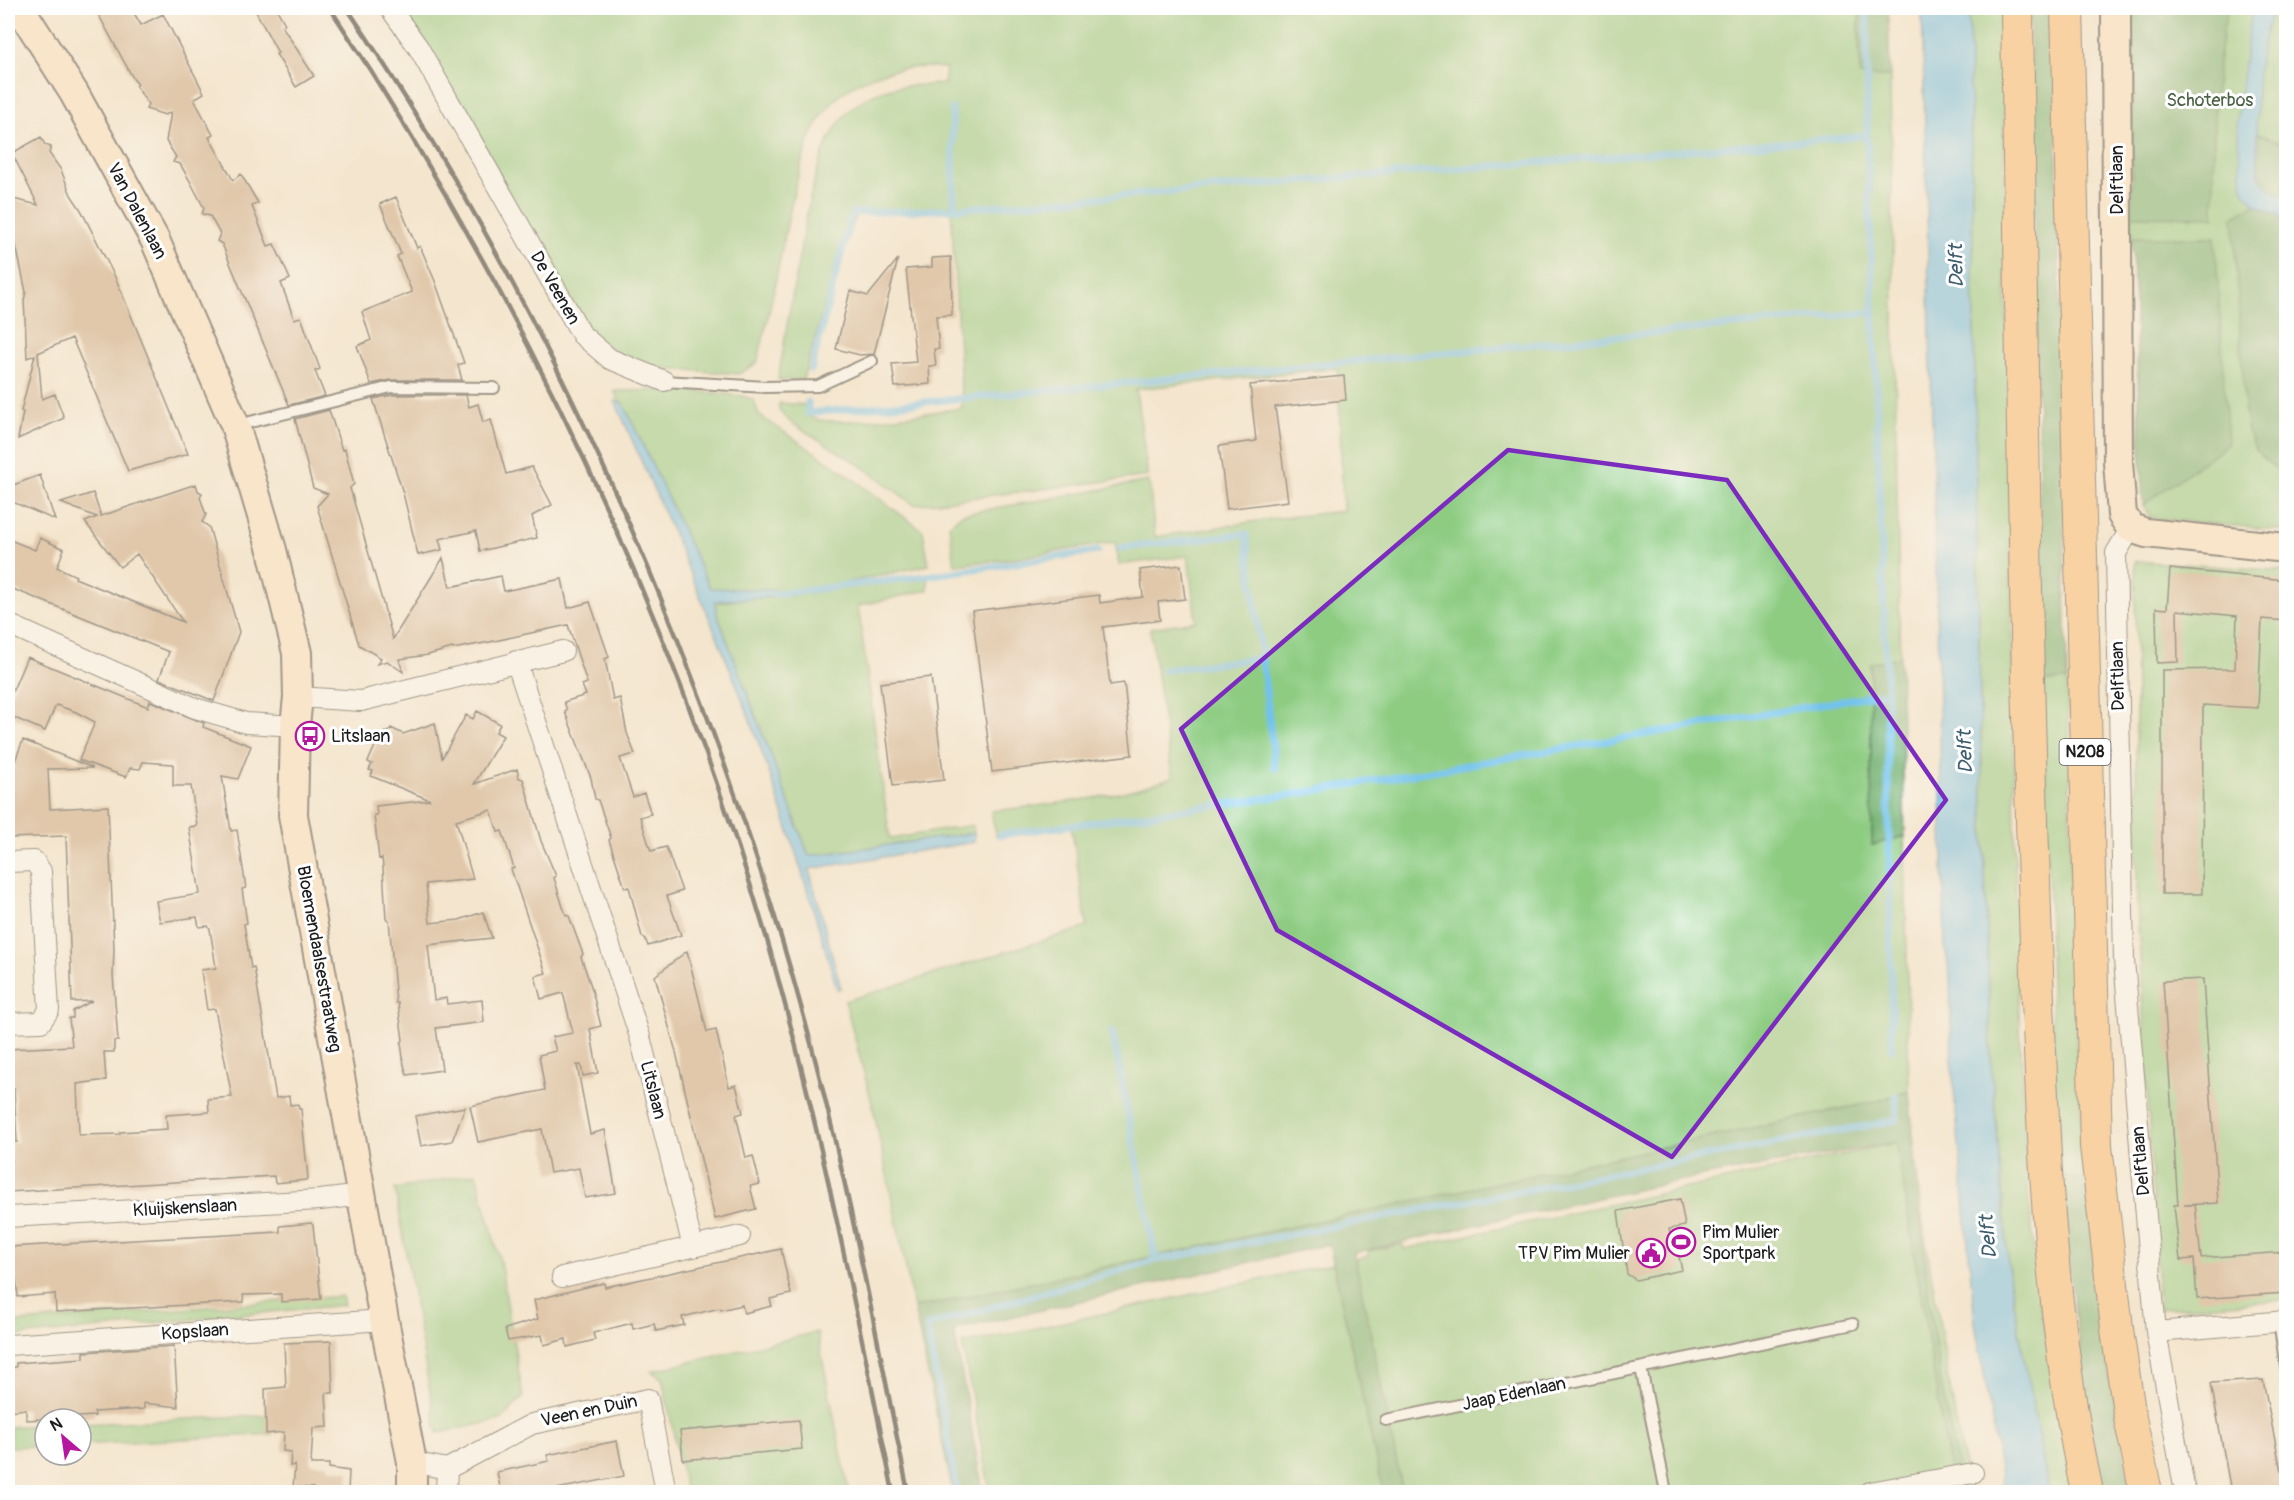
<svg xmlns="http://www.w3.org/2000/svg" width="2294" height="1500" font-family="Pangolin,sans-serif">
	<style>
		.green { fill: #8ecc82; stroke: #55744f; stroke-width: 1.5 }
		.forest { fill: #72b070; stroke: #476646; stroke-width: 1.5 }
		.water { fill: #72c2ed; stroke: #476f84; stroke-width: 1.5 }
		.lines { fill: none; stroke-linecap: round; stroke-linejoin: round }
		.stream { stroke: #72c2ed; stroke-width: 7 }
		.building { fill: #c9a481 }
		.lane-casing { stroke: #3c3a37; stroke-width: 14 }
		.street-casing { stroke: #3c3a37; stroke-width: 22 }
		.secondary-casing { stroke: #3c3a37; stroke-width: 32 }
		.primary-casing { stroke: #3c3a37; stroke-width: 34 }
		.lane { stroke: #fff; stroke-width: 10 }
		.street { stroke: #fff; stroke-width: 20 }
		.secondary { stroke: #ffe4c6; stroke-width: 28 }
		.primary { stroke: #ffbb71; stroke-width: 32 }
		.rail { stroke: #1c1c1c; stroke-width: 4.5 }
		.marked { fill: none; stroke: #7b2cbf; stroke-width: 4.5; stroke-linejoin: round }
		.labels { text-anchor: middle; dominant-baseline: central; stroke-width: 6; stroke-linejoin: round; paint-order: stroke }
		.shield { fill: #fff; stroke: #606060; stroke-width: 1.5 }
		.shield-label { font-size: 16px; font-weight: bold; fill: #1c1c1c }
		.park-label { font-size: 18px; fill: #4a6245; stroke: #fff }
		.street-label { font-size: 18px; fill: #1c1c1c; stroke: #fff }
		.poi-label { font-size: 18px; fill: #1c1c1c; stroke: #fff; text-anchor: start }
		.water-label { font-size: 20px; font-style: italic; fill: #3e5e70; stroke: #fff }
	</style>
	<rect width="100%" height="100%" fill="#fff"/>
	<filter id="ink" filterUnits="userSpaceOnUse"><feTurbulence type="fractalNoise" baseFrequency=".0167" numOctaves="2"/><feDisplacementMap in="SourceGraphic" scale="12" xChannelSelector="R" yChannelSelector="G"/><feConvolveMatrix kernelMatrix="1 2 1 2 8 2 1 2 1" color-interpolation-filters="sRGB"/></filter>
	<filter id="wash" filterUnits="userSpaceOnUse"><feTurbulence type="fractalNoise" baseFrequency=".008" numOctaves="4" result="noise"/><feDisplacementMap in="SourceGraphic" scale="24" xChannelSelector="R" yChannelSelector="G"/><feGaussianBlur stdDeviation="1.35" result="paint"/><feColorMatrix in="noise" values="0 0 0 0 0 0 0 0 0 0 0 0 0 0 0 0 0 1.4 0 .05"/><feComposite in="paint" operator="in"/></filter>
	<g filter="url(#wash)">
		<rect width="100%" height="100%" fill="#f4e6ce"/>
		<path class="green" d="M398 8H1859L1860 75 1890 77 1900 657 1870 664 1873 845 1905 836 1909 1091 1878 1101 914 1308 873 1107 845 1001 1087 927 1071 825 996 836 991 811C1047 805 1121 798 1172 777L1150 628 1196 621 1188 556 1119 565 1115 542 1010 559 955 565 949 525 962 514 1149 481 1155 537 1270 519 1343 511 1338 368 1136 389 1148 476 914 505 863 467 790 422 779 410V403L808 405 810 416C827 430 936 411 962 408L951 206 856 215 829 290 803 380H778C784 340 791 302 798 263 807 215 815 135 857 104 884 83 912 86 944 84L946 68C907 65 870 70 839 96 803 127 794 194 784 239 776 280 768 322 757 363L739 374 633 366 591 334Z
			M1969 8H2002L2017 970 2028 1191 2041 1310 2073 1492H2049L2010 1283 1991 1063 1980 709Z
			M2132 8H2286V531L2152 518 2143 505 2132 237Z
			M681 390 743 396 754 400 759 415 837 467 923 531 929 565 784 596 928 578V590L858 606 890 839 972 825 974 833 809 856 717 614 715 603 743 599 710 589 623 403 620 402 614 391Z
			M2135 561 2286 571V1300L2159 1309 2137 903Z
			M2067 680C2072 770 2069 860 2072 949 2074 1027 2080 1104 2087 1181L2062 1176 2053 1065 2043 681Z
			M1909 1140 1956 1422 1970 1492H990L962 1344 1369 1256 1368 1251 1403 1244 1404 1249Z
			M476 1173 500 1261 523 1397 501 1420 437 1433 395 1189Z
			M342 1296 344 1305 8 1337V1323Z
			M817 1332 849 1492H686L662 1378 651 1371Z
			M270 1415 272 1434 81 1445V1424Z
			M45 1425V1446L8 1447V1427Z"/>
		<path class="forest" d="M1859 8H1888L1890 77 1860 76Z
			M2030 8H2054L2067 680 2043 681Z
			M2132 8H2228C2211 76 2214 146 2214 217L2132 216Z
			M2257 133 2286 145V196C2280 193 2270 191 2265 185 2253 174 2257 149 2257 133Z
			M2255 204 2286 219V475C2256 455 2250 450 2245 413L2233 217Z
			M2132 237H2215L2228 444 2143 505Z
			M1900 657 1905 836 1872 845 1870 663Z
			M1909 1091 1929 1303 1943 1394 1963 1492H1953L1896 1142 1697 1177 1497 1220 1354 1253 1403 1492H1383L1329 1244 954 1330 983 1492H953L914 1308 1878 1101Z
			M2062 1176 2087 1181 2096 1294 2131 1492H2102C2085 1388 2068 1283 2062 1176Z"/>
		<path class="water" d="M1922 8H1969L1980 709 1991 1063 2010 1283 2049 1492H2004L1975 1322 1952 1068 1950 977 1945 946Z
			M2254 8H2274C2252 58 2256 117 2258 171 2262 187 2272 190 2286 196V219L2255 204 2244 192 2241 175 2237 122 2249 24Z
			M615 401 623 403 710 588 775 590 774 597 715 601 717 614 809 856 974 833V842L809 869 841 988 837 989C812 903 786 817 755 733 713 621 663 511 615 401Z"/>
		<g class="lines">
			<path class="stream" d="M1867 8V136L1887 693 1892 1049
				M954 209 1867 136
				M811 370 852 213 954 209 952 109
				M808 402V413L1874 312
				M1120 548 1246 534 1262 658
				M774 594 927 576 1098 551
				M1164 670 1262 658 1275 768
				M1000 835 1297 794 1887 693
				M1112 1031 1156 1260 1897 1120 1896 1097
				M957 1492 927 1326 1156 1260"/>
		</g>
		<g id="blocks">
			<path class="building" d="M95 8H131L141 25 163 14 204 93 194 99 213 135 209 137 233 180 241 174 258 203 252 206 268 246 274 244 282 261 290 279 281 283 294 319 301 317 320 369 315 371 325 396 289 405 222 244 217 241 220 234 210 216 202 214 204 208 190 181 180 164 173 162 176 157 166 141 171 112 165 115 146 109 148 104 136 86 138 84 134 80Z
				M254 8H276L285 24 282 26 314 76 296 87 276 54 278 53Z
				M41 137 45 145 51 147 49 153 61 170 71 195 81 210 116 279 188 454 128 471 72 338 38 353 42 399 55 394 64 418 18 439 23 412 21 411 35 355 27 358 24 300 26 292 8 208 9 198 38 205 12 153Z
				M396 197 417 248 420 246 435 281 464 363 458 365 462 380H391L371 384 357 346 371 340 362 312 412 292 397 256 401 254 380 204Z
				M951 257 952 315 936 316 939 349H934L936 366H929L930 384 895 387 892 364 916 362 906 269 932 267V258Z
				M898 259 874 354 860 355 836 349 850 291 868 296Z
				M1344 376 1346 400 1275 407 1288 501 1227 509 1219 446 1256 441 1250 385Z
				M392 395H466L469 407 478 404 483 422 491 420 506 474 532 467 552 505 532 516 537 538 480 551 476 531 439 539 442 550 418 555 403 493 373 399Z
				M329 410 342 450 345 449 354 484 350 488 393 639 443 558 450 587 501 576 504 591 562 579 568 608 590 602 609 657 605 659 613 700 620 698 627 733 635 754 620 758 633 797 644 793 651 814 640 817 651 851 666 847 682 891 667 896 681 935 648 946 645 938 642 937 629 887 625 888 609 840 611 838 601 809 598 800 595 799 591 778 565 712 567 710 564 702 586 695 582 685 587 683 568 625 490 642 453 649 452 648 428 655 399 659 403 672 387 661 377 664 381 658 359 645 317 506 328 494 313 488 295 419Z
				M40 475 55 520 8 500V487Z
				M196 484 198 491 202 493 200 497 206 515 202 522 209 527 239 632 214 701 159 679 169 652 8 587V539L35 550 40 538 64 549 57 567 76 576 75 578 183 622 137 554 120 567 85 522 97 517 61 503 93 493 101 516Z
				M1181 565 1185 599 1158 602 1160 620 1103 627 1110 685 1124 683 1132 755 992 772 972 611 1099 595 1100 603 1143 597 1140 570Z
				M2170 569 2286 580V621L2262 619 2258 708 2203 705 2202 894H2162V670L2235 669 2237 616 2177 610 2178 662 2157 663 2156 608 2167 609Z
				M27 657 148 707 150 701 204 723 203 727 251 746 238 779 222 776 231 831 237 830 246 888 242 889 247 923 244 924 251 968 254 967 276 1098 289 1096 290 1105 298 1104 299 1109H301L308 1178 306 1180 275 1183 274 1176 8 1192V1161H12L10 1142H17L14 1089H8V1049L72 1046 69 1018H73V1011L92 1001 72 1002 66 836 8 838V758L15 761 23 740 93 768 48 769 50 809 108 806 114 949 113 975 118 1041H114V1052H104L106 1080 77 1084 79 1135 120 1134V1132L167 1129 166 1115 209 1112 208 1099 232 1097 215 1009 207 1010 202 977 201 970 216 968 210 929 208 926 199 927 197 917 160 922 156 901 200 894 189 827 197 826 191 786H173V764L143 762 140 769 130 768 126 777 79 760 95 722 76 712 56 705 45 731 8 715V702Z
				M931 677 944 780 893 786 880 683Z
				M477 711 500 724 496 732 503 736 474 784 517 769 519 778 523 779 541 841 556 876 554 878 563 907 566 915 569 916 583 954 581 957 591 986 601 1026 590 1029 598 1073 583 1076 581 1065H577L590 1134 605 1130 616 1193 585 1198 579 1168 550 1173 542 1129 478 1142 470 1106 545 1090 539 1055 556 1051 552 1037 573 1033 563 993 541 999 535 976 546 973 511 869 514 868 502 831 498 832 491 810 456 820 473 879 426 884 430 923 459 920 483 912 492 938 428 945 434 1000 446 998 447 1004 482 1000 484 1022 436 1028 442 1070 407 1075 404 1065 401 1043 403 1040 398 1003H396L389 920 386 919 383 867 382 858 379 859 374 815H377L376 806 430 800 371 776 373 771 369 770 372 764 368 762 379 737 383 738 385 732 388 733 391 728 403 734 435 723 442 758 466 715 473 719Z
				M687 951 707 1032 716 1030 729 1087 736 1085 743 1113 736 1115 741 1136 746 1158 753 1156 760 1184 750 1186 756 1209 715 1219 676 1052 655 976Z
				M2203 979 2218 1203 2184 1205H2195L2201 1258 2286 1252V1293L2197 1299 2194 1259 2180 1260 2174 1205H2178L2163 981Z
				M465 1107 452 1141 421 1146 415 1116Z
				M1680 1199 1685 1226 1669 1229 1675 1254 1679 1257 1682 1270 1636 1280 1627 1274 1618 1211Z
				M311 1223 313 1225 321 1299 281 1302V1294L243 1295 244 1302 56 1312 55 1294 18 1297 16 1278H8V1247L280 1232V1226Z
				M781 1249 791 1294 770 1299 772 1306 744 1313 742 1305 721 1310 720 1308 682 1317 684 1325 656 1331 654 1324 633 1329 632 1323 593 1333 595 1340 567 1347 566 1339 544 1345 542 1335 508 1341 505 1329 538 1319 534 1300 595 1285 604 1283 605 1287Z
				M331 1341 333 1393H326L328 1427 313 1428 311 1464H329V1468L349 1471 348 1492H313V1488L293 1487 295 1465 290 1466 291 1452 283 1451 284 1432 266 1434 265 1389 286 1387 284 1343Z
				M174 1346 178 1407 144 1403V1409L94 1412 95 1416 26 1420V1409L8 1411V1368L16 1367V1363L84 1358V1352Z
				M2263 1380 2281 1471 2286 1470V1492H2231L2211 1383Z
				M799 1420 802 1449 683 1460 680 1431Z
				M617 1441 624 1476 556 1489V1492H501L497 1472 549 1461 547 1455Z"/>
		</g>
	</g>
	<g filter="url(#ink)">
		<use href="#blocks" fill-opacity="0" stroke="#3c3a37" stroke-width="1.5"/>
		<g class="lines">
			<g class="lane-casing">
				<path id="lane" d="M664 381 766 387 818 386 872 361
					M238 425 391 387 494 388
					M2279 1322 2286 1367
					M1641 1368 1666 1492
					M1386 1420 1853 1324"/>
			</g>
			<g class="street-casing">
				<path id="street" d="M390 8 418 47 582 335 610 359 664 381
					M2131 528 2116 553 2124 960 2156 1332 2185 1492
					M8 624 195 708 246 723 295 726
					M516 661 640 1037 693 1247
					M298 697 361 701 563 651
					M8 862 34 861 41 871 49 1010 41 1022 8 1023
					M8 1217 320 1200 362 1195
					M562 1277 740 1236
					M2156 1332 2286 1321
					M8 1345 384 1320
					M412 1462 447 1469 532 1424 648 1399 666 1492
					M446 1492 447 1469
					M1870 1492 1973 1473"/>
			</g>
			<g class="secondary-casing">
				<path id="secondary" d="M20 8 74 93 155 240 235 425 272 550 297 653 298 697 295 726 293 815 384 1320 412 1462V1492
					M2116 8 2118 462 2122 515 2131 528 2146 533 2286 548"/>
			</g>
			<g class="primary-casing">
				<path id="primary" d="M2017 8C2021 299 2024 591 2034 882 2041 1086 2044 1292 2087 1492
					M2067 8 2096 1146 2118 1337 2130 1418 2146 1492"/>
			</g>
			<use href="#lane" class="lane"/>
			<use href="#street" class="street"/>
			<use href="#secondary" class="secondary"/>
			<use href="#primary" class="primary"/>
			<path class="rail" d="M330 8C519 294 668 606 766 936 819 1119 855 1306 893 1492
				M347 8C553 313 708 666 805 1021 847 1176 876 1335 908 1492"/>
		</g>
	</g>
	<path d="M0 0H2294V1500H0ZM1508 450 1727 480 1946 800 1672 1157 1277 930 1181 729Z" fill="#f4e6ce" fill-opacity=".55" fill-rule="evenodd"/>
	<path class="marked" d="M1508 450 1727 480 1946 800 1672 1157 1277 930 1181 729Z"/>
	<defs>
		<g id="bus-ring" transform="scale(1.5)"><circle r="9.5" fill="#fff" stroke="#b5179e" stroke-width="1.5"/><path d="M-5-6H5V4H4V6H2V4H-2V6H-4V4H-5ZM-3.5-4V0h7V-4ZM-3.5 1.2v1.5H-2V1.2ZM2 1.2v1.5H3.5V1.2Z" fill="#b5179e"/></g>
		<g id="stadium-ring" transform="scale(1.5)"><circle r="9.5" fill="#fff" stroke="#b5179e" stroke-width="1.5"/><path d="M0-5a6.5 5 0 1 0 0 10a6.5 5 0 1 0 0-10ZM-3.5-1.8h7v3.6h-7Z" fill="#b5179e"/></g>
		<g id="civic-ring" transform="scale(1.5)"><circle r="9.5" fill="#fff" stroke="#b5179e" stroke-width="1.5"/><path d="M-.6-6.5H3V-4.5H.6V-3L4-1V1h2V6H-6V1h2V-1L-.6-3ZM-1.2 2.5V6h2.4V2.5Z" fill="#b5179e"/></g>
	</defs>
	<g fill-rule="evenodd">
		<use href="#bus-ring" x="310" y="736"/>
		<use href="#stadium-ring" x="1681" y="1242"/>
		<use href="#civic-ring" x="1651" y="1253"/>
	</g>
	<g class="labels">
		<rect class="shield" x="2059.5" y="739" width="51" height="26" rx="4.5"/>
		<g class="shield-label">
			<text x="2085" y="752">N208</text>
		</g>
		<g class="park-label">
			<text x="2210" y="100">Schoterbos</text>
		</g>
		<g class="street-label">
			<text transform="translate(2117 180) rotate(-90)">Delftlaan</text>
			<text transform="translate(137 211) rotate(62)">Van Dalenlaan</text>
			<text transform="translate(555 288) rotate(60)">De Veenen</text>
			<text transform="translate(2118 676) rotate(-91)">Delftlaan</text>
			<text transform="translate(319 959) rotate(80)">Bloemendaalsestraatweg</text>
			<text transform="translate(653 1090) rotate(76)">Litslaan</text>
			<text transform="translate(2141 1161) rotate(-95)">Delftlaan</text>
			<text transform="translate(185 1208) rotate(-3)">Kluijskenslaan</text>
			<text transform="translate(195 1332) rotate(-4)">Kopslaan</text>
			<text transform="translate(1514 1394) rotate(-12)">Jaap Edenlaan</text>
			<text transform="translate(589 1411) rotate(-12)">Veen en Duin</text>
		</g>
		<g class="poi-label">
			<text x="331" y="736">Litslaan</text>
			<text x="1702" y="1232">Pim Mulier<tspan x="1702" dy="21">Sportpark</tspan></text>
			<text x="1630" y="1253" text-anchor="end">TPV Pim Mulier</text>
		</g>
		<g class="water-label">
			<text transform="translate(1956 266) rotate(-91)">Delft</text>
			<text transform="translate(1965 752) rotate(-92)">Delft</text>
			<text transform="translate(1988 1237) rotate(-95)">Delft</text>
		</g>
	</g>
	<rect width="2294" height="1500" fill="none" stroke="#fff" stroke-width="30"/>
	<g transform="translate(63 1437) rotate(331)"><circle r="28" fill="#ffffff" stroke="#a4a4a4" stroke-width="1.5"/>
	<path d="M0-4.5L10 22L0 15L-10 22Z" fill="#b5179e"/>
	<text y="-9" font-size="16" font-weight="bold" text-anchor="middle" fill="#1c1c1c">N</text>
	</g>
</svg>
